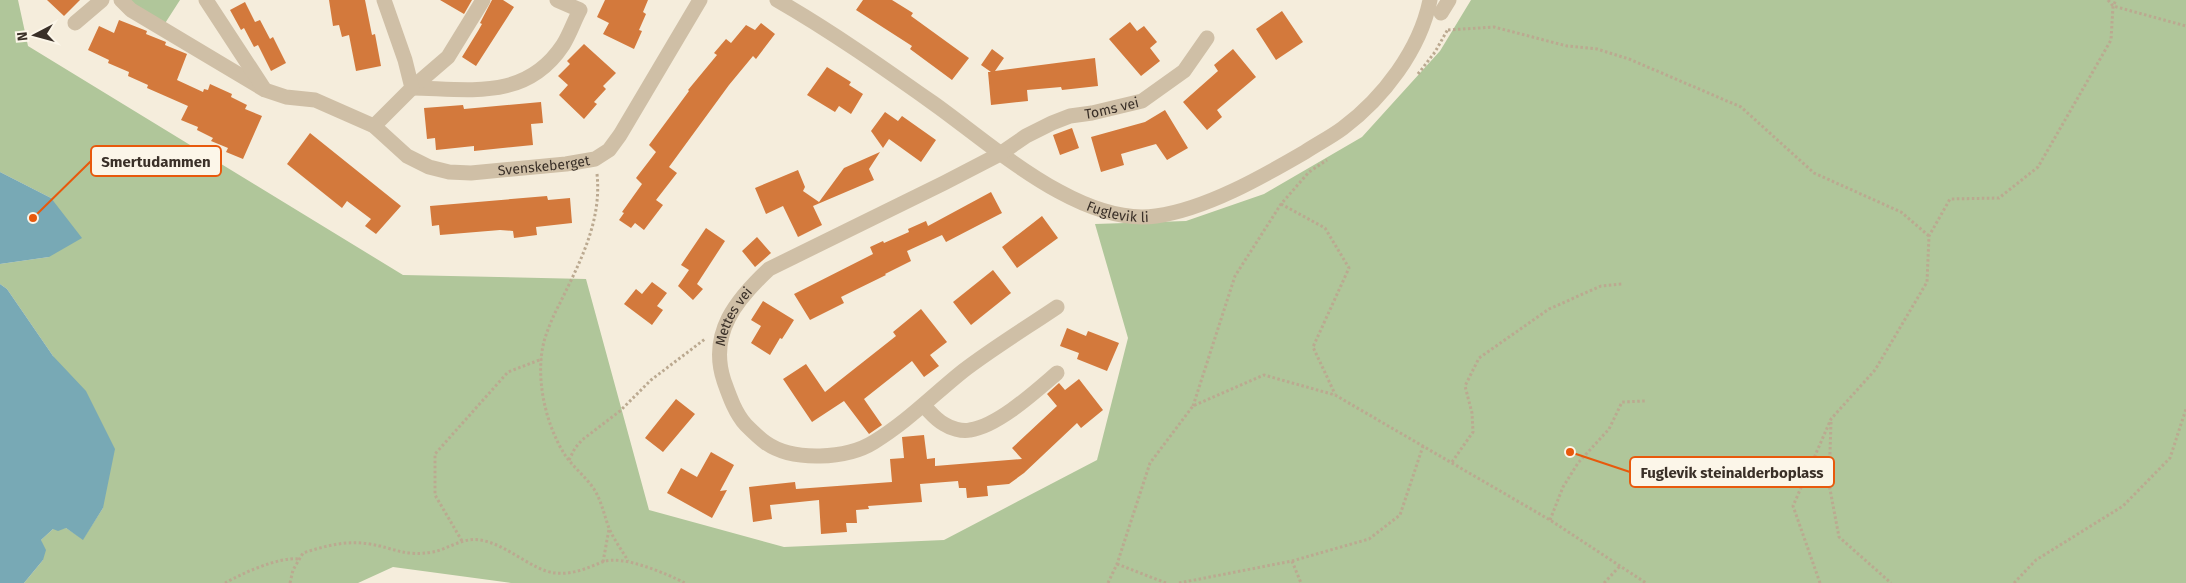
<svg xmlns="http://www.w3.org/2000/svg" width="2186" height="583" font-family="'Fira Sans',sans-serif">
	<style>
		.green { fill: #b0c69a }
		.water { fill: #78a9b5 }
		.building { fill: #d3793c }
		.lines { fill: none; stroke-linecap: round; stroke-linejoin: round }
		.path { stroke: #bba990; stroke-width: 3; stroke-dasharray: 2.5 2.5; stroke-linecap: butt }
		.minor { stroke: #cfbfa6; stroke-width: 15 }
		.labels { text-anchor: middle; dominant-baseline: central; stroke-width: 5; stroke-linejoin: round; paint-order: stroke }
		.street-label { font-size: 14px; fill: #3a3028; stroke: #fcf6e9 }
		.leader { fill: none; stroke: #e8590c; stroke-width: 2 }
		.callout-dot { fill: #e8590c; stroke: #fcf6e9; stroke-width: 2 }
		.callout { fill: #fcf6e9; stroke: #e8590c; stroke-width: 2 }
		.callout-label { font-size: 15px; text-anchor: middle; font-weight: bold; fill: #3a3028 }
	</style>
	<rect width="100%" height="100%" fill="#f5eddc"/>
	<path class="green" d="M0 0H18L28 46 403 275 586 279 649 510 784 547 944 540 1097 460 1128 338 1095 224 1186 221 1264 194 1362 137 1440 51 1471 0H2186V583H511L393 567 358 583H24L43 560 41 540 53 529 66 528 83 539 103 508 53 356 7 289 0 284V264L49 257 51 198 0 172Z
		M121 0H180L162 28Z"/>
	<path class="water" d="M0 172 51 198 82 238 49 257 0 264Z
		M0 284 7 289 53 356 86 391 115 449 103 508 83 540 66 528 58 531 53 529 41 540 46 550 43 560 24 583H0Z"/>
	<path class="building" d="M47 0H80L64 16Z
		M329 0H365L372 35 375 34 381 66 356 71 349 35 342 37 339 25 333 26Z
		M440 0H472L464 14Z
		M492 0H503L514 7 476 66 462 57 478 31 482 24 480 23Z
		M605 0H648L643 12 646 14 639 30 642 31 634 49 603 34 609 23 597 17Z
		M863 0H892L913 13 911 16 969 58 952 80 910 49 912 46 856 10Z
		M245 2 255 22 260 20 270 39 273 37 286 63 271 71 258 45 254 47 244 28 241 30 230 10Z
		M1282 11 1303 42 1276 60 1256 29Z
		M119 20 147 31 146 34 166 42 165 45 187 54 177 80 203 92 204 89 208 90 210 84 232 94 231 97 247 105 245 109 262 116 243 159 226 152 228 148 211 141 213 138 197 130 198 127 181 120 188 106 147 88 148 85 128 76 129 72 108 63 109 60 88 50 99 26 114 33Z
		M1130 22 1137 31 1144 26 1157 42 1150 48 1160 61 1141 76 1109 39Z
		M761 23 775 34 756 59 753 56 729 85 669 167 677 173 656 200 663 205 644 230 635 223 631 228 619 220 624 213 622 212 642 184 636 178 656 152 649 145 689 91 688 90 717 55 714 53 726 39 731 43 746 25 755 30Z
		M584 44 616 73 603 86 606 89 594 102 597 104 584 119 559 95 568 85 558 76 570 64 567 61Z
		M992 49 1004 58 995 71 1095 58 1098 86 1062 90 1061 87 1027 90 1028 101 991 105 988 72H991L981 65Z
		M1233 49 1256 77 1217 110 1222 117 1207 130 1183 102 1218 71 1214 65Z
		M827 67 851 82 849 85 863 94 851 114 839 106 835 112 807 95Z
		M541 102 543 123 531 124 533 145 474 151V146L436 150 435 138 427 139 424 108 463 105 464 109Z
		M1165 110 1188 148 1167 160 1156 144 1121 154 1124 165 1101 172 1091 137 1145 122Z
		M885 112 898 121 902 116 936 140 921 162 889 139 883 148 871 131Z
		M1072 128 1079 148 1060 155 1053 135Z
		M310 133 401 206 376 234 365 226 371 219 347 201 342 208 287 164Z
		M880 152 869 169 874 180 813 206 822 225 798 237 783 206 766 214 755 188 798 170 805 187 803 191 819 202 844 168Z
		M991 192 1002 213 946 242 942 235 907 251 911 261 885 274 886 275 841 297 844 303 810 320 794 294 873 254 870 247 883 241 884 243 909 232 908 229 926 221 928 226Z
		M547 196 548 200 570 198 572 223 536 227 537 235 514 238 513 231 500 230 440 235 439 225 432 226 430 206Z
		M1042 216 1058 238 1017 268 1002 247Z
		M706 228 725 241 697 284 703 289 693 300 678 286 689 270 681 265Z
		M757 237 771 253 755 267 742 251Z
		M993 270 1011 293 971 325 953 302Z
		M652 282 667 293 657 306 663 310 652 325 624 304 636 289 642 294Z
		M763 301 794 320 782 339 780 338 770 355 751 343 761 326 751 320Z
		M921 309 947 342 930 355 939 366 924 377 912 361 864 399 882 425 869 434 844 401 812 422 783 379 806 364 825 392 896 336 893 332Z
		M1067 328 1086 336 1088 331 1119 343 1107 371 1077 359 1079 353 1060 346Z
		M1079 379 1103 410 1081 428 1077 423 1024 473 1009 484 987 486 988 496 967 498 966 488H959L958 481 920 484 922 502 868 506 869 509 856 510 857 523H846L847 532 821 534 819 500 770 505 772 519 753 522 749 487 795 482 796 489 892 482 890 459 904 458 902 437 924 435 927 459 935 458V466L1022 459 1012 448 1057 406 1047 394 1059 383 1065 390Z
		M676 399 695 414 663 452 645 438Z
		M711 452 734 465 720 491 727 490 712 518 667 493 681 468 697 477Z"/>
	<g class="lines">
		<path class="path" d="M2108 0 2113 6 2186 26
			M1448 30 1494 27 1567 46 1597 49 1629 59 1741 107 1814 173 1901 212 1929 236
			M1418 74 1435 52 1448 29
			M597 174C602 221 580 262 560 303 554 314 549 326 545 338 534 374 545 424 565 455 573 467 586 477 594 489 602 502 604 515 609 528 614 540 622 550 628 561
			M1281 204 1325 228 1349 268 1313 347 1335 394
			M1193 406 1235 276 1281 204 1309 172 1327 160
			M1831 422 1829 484 1839 537 1891 583
			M569 460 575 448 582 440 620 411 651 380 705 339
			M1452 462 1473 432 1472 413 1465 386 1479 358 1549 309 1601 286 1622 284
			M1550 520 1563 487 1578 463 1609 429 1622 402 1645 401
			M462 541 435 495V454L508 372 542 359
			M1292 561 1301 583
			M603 562 609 529
			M1117 564 1166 583
			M225 583C243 573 278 557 298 559
			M290 583 293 570 303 553C325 546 347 540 370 544 394 548 405 557 433 552 448 549 463 537 480 540 507 544 531 570 555 573 572 575 588 568 602 562 622 554 667 574 685 583
			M1108 583 1117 564 1150 463 1193 406 1264 375 1335 395 1550 520 1646 583
			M1179 583 1292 561 1369 539 1400 515 1423 446
			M1604 583 1620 566
			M1820 583 1793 506 1831 419 1875 370 1927 282 1929 236 1950 199 1999 198 2038 167 2111 40 2113 6 2116 0
			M2014 583 2036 560 2123 506 2170 458 2186 409"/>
		<g class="minor">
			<path id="s1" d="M121 0 131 10 265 90 286 97 315 100 374 126 407 156 429 167 449 172 471 173 566 164 595 159 609 150 620 135 700 0"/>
			<path d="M206 0 263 87"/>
			<path id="s2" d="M777 0C831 31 882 67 933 103 991 144 1080 227 1156 216 1206 209 1262 177 1305 152 1317 144 1331 137 1343 128 1383 98 1420 50 1430 0"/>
			<path d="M1441 13 1449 0"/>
			<path d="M75 23 102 0"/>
			<path d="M412 88C470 89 526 101 563 45 570 34 574 21 580 10L557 0"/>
			<path d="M412 88 448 57 483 0"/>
			<path d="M374 126 412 88 405 60 384 0"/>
			<path id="s3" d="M1057 307C1026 328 993 348 963 371 933 395 907 422 874 442 847 459 793 462 766 443 759 438 752 431 746 425 735 413 729 395 724 381 708 333 737 299 769 269L944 183 1000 154 1026 136 1052 123 1070 116 1092 113 1142 101 1184 71 1207 38"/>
			<path d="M924 406C930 412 936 420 944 424 950 428 962 432 970 430 998 426 1036 391 1057 373"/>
		</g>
	</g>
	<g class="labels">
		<g class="street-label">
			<text stroke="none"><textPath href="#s3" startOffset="926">Toms vei</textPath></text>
			<text stroke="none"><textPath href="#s1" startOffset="471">Svenskeberget</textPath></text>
			<text stroke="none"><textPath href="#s2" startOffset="404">Fuglevik li</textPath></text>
			<text stroke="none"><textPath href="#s3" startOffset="485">Mettes vei</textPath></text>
		</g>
	</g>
	<path class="leader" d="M33 218L91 161M1570 452L1630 472"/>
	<g class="callout-dot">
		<circle cx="33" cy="218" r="5"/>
		<circle cx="1570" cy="452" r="5"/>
	</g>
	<g class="callout">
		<rect x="91" y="146" width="130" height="30" rx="5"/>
		<rect x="1630" y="457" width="204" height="30" rx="5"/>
	</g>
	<g class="callout-label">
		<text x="156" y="167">Smertudammen</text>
		<text x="1732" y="478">Fuglevik steinalderboplass</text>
	</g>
	<g transform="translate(35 35) rotate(264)" stroke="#fcf6e9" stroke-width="4" paint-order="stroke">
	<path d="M0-4L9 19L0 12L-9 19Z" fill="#3a3028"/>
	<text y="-8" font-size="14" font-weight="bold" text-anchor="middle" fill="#3a3028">N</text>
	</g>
</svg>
